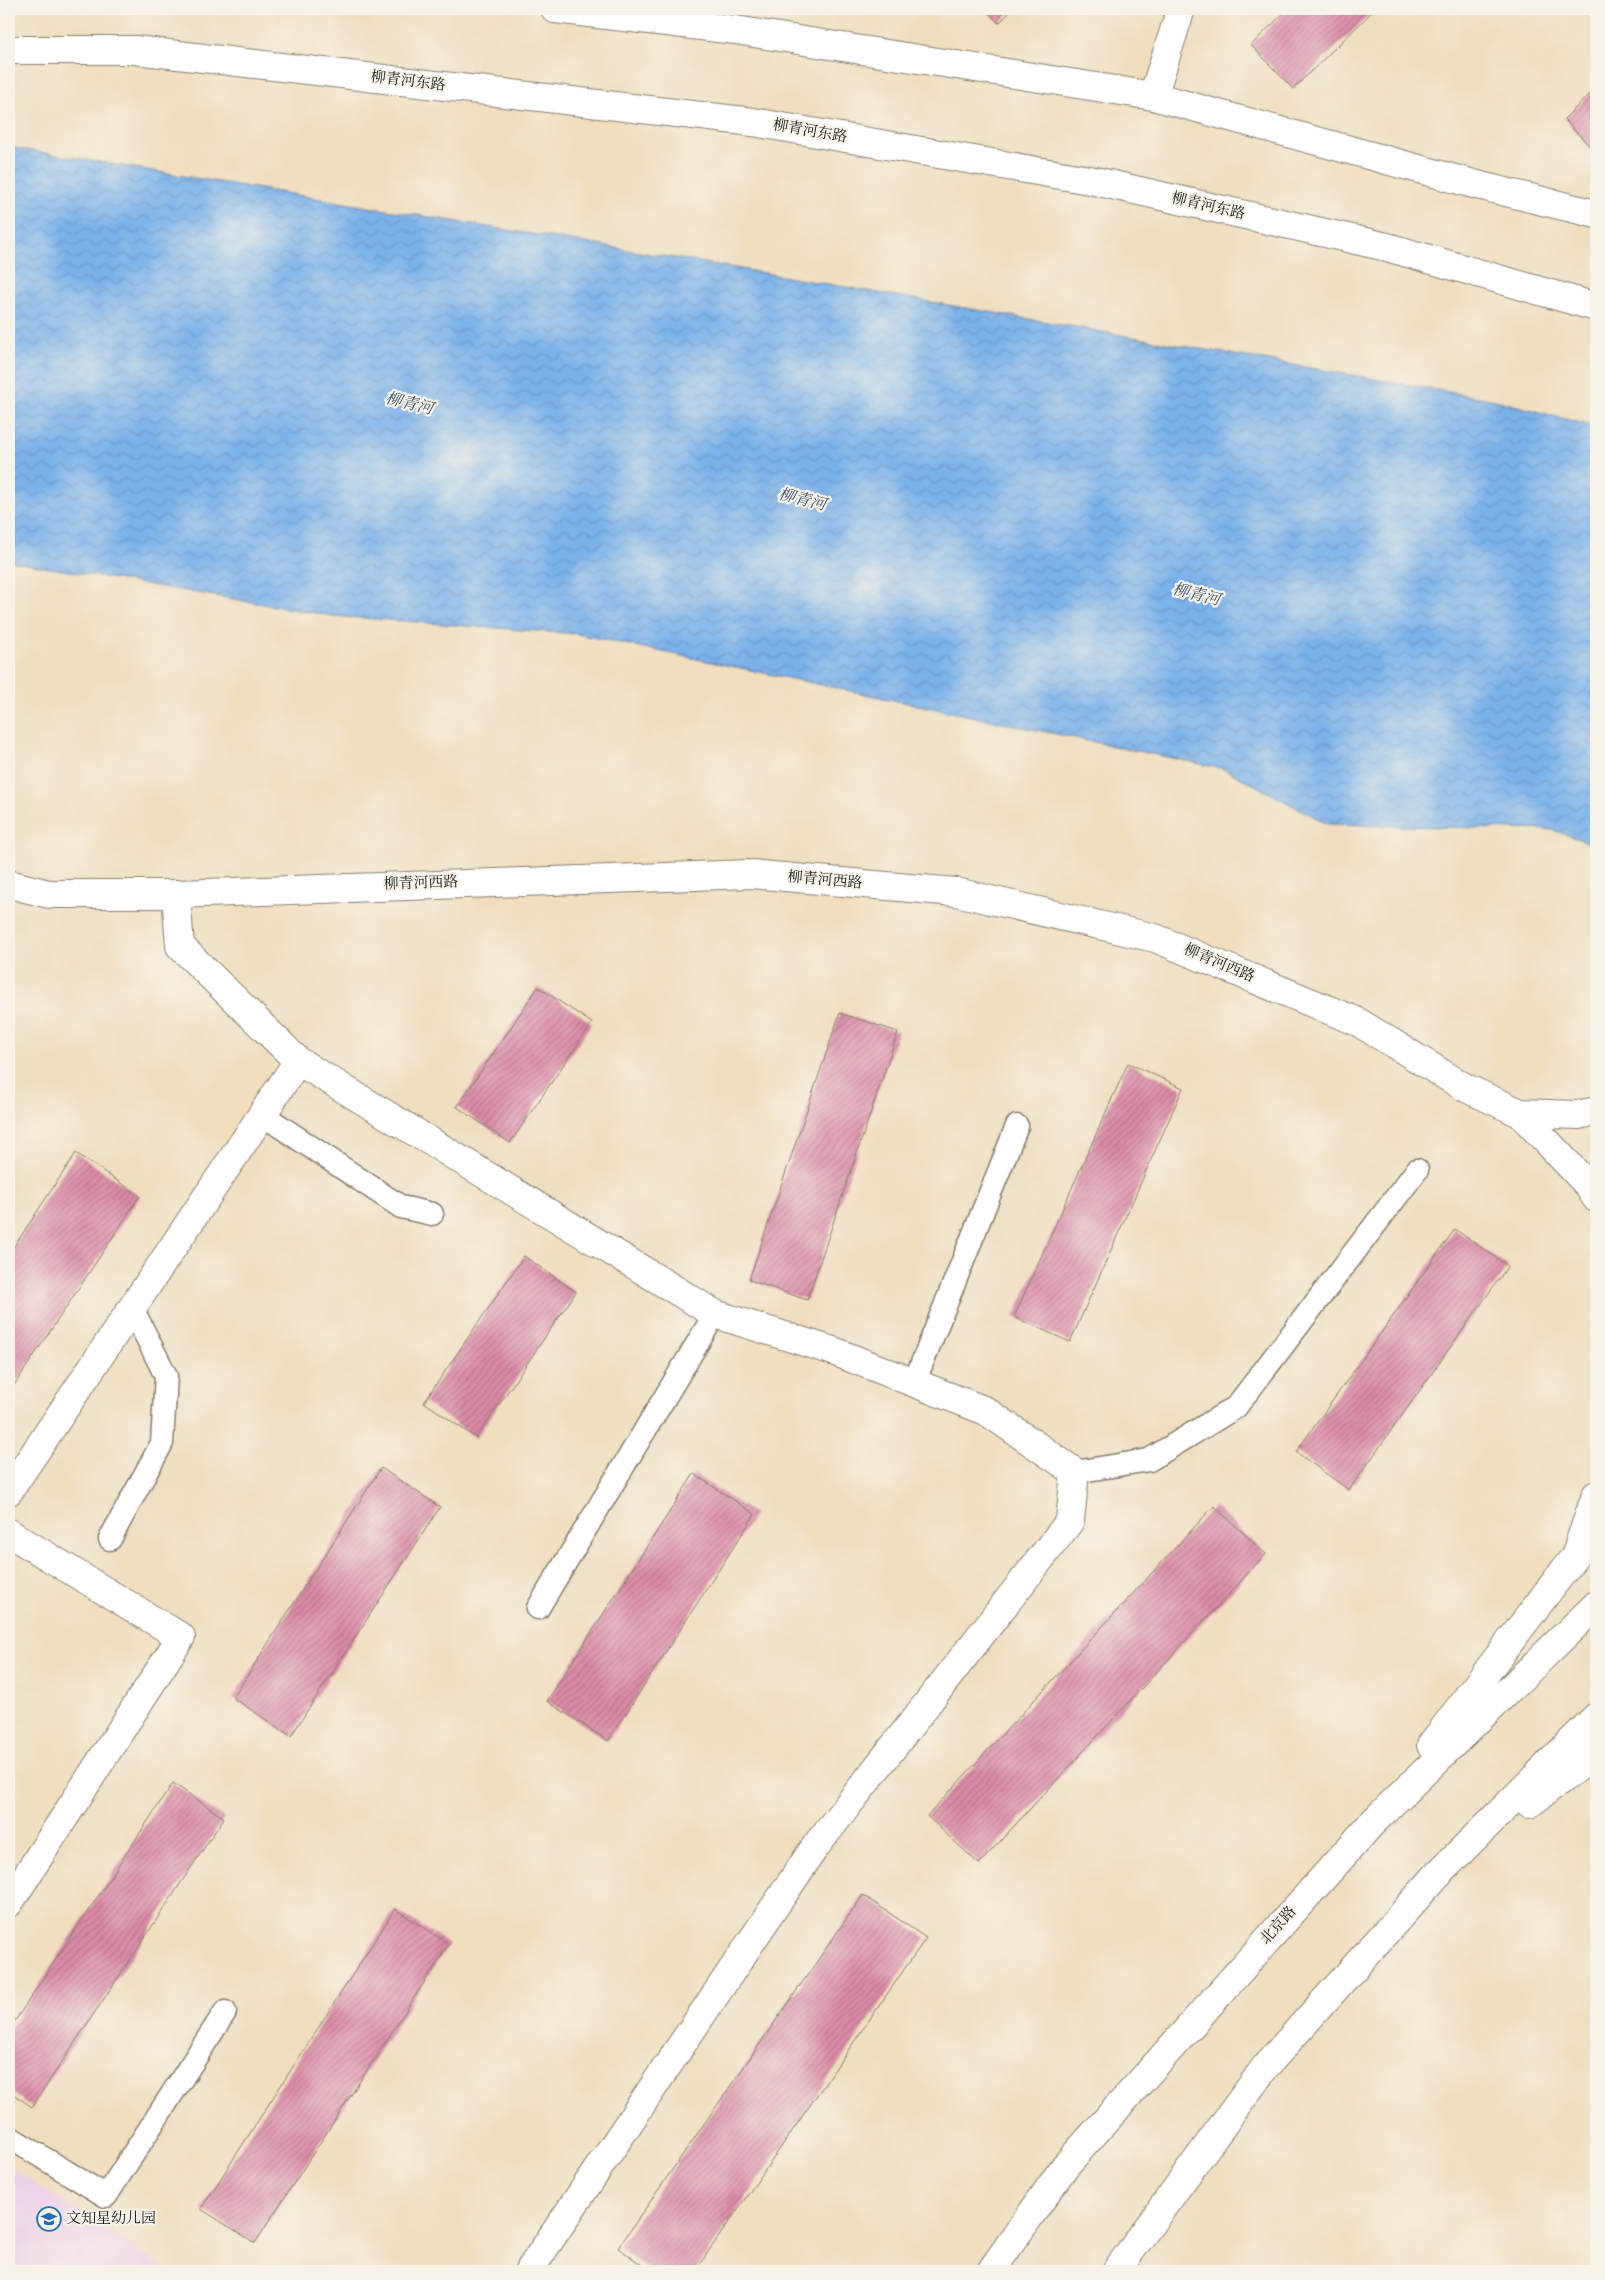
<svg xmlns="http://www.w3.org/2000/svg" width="1605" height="2280" font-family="'Sorts Mill Goudy','Noto Serif SC',serif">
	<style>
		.built { fill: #edd1e9 }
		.water { fill: url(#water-waves); stroke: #4c6783 }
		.building { fill: url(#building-hatch) }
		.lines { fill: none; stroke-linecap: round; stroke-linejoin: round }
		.lane-casing { stroke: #867d6e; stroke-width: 25 }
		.street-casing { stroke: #867d6e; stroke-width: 30 }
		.secondary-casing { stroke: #867d6e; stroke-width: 30 }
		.primary-casing { stroke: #867d6e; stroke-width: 30 }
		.lane { stroke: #fff; stroke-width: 22 }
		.street { stroke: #fff; stroke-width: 28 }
		.secondary { stroke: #fff; stroke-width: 28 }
		.primary { stroke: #fff; stroke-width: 28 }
		.labels { text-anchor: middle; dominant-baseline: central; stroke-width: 4.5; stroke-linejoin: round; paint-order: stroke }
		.street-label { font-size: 15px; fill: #1c1c1c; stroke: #f7f3e8 }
		.poi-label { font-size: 15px; fill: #1c1c1c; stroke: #f7f3e8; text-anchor: start }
		.water-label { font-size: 16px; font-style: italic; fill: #42586e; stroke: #f7f3e8 }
	</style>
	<defs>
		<pattern id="water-waves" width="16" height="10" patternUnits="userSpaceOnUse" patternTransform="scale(1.25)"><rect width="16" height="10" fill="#7bb2ea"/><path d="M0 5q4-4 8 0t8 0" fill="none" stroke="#6a98c8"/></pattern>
		<pattern id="building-hatch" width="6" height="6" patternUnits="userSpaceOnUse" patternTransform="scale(1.25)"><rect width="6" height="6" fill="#dc8ba8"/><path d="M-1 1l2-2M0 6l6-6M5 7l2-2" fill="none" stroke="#b27188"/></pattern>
	</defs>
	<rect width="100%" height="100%" fill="#f7f3e8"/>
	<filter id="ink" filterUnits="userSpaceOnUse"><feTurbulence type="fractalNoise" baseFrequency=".02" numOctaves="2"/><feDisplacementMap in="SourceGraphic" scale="10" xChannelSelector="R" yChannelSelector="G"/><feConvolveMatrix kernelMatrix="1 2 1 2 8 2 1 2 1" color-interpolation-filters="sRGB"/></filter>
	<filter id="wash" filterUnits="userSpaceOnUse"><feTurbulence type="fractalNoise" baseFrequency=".0096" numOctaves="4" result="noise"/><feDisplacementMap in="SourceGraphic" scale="20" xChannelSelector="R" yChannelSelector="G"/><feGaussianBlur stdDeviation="1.12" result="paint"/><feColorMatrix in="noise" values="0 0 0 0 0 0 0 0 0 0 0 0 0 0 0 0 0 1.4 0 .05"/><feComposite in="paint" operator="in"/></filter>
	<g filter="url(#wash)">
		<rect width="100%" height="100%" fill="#f0debf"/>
		<path class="built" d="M9 2167 169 2271H9Z"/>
		<path class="water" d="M9 147 741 269 1495 400 1596 427V845L1553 830 1328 824 1224 769 577 634 333 616 9 561Z"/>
		<g id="blocks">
			<path class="building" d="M985 9H1013L999 23Z
				M1288 9H1375L1293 89 1251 45Z
				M1596 88V153L1564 119Z
				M538 987 592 1023 510 1143 457 1107Z
				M840 1013 898 1032 807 1300 749 1280Z
				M1128 1063 1183 1088 1070 1342 1014 1317Z
				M76 1153 140 1196 9 1393V1254Z
				M1455 1229 1508 1266 1349 1490 1296 1452Z
				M524 1256 576 1292 476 1438 424 1402Z
				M381 1468 440 1507 291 1736 233 1698Z
				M694 1474 755 1514 608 1741 547 1701Z
				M1214 1506 1266 1554 979 1864 927 1816Z
				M173 1783 224 1818 32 2107 9 2091V2030Z
				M863 1895 926 1938 695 2271H651L618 2248Z
				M395 1909 449 1944 255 2243 201 2209Z"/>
		</g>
	</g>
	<g filter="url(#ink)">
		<use href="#blocks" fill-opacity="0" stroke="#867d6e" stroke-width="1"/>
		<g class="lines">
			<g class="lane-casing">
				<path id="lane" d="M263 1115 401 1207 432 1214
					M914 1383 1017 1126
					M1075 1472 1149 1460 1236 1407 1417 1170
					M110 1539 162 1443 166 1376 132 1308
					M538 1608 715 1314
					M9 2137 106 2196 225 2012"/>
			</g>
			<g class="street-casing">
				<path id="street" d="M555 9 735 30 1153 96 1481 186 1596 214
					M9 50H135L753 122 1095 181 1387 247 1596 307
					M1153 96 1181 9
					M176 894 180 946 298 1061 715 1314 833 1351 986 1411 1075 1472 1070 1521 815 1847 529 2271
					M9 1491 298 1061
					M9 1533 181 1637 9 1903"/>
			</g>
			<g class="secondary-casing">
				<path id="secondary" d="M9 884 49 894H176L751 874 956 892 1155 938 1358 1022 1464 1087 1520 1113 1578 1115 1596 1111"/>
			</g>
			<g class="primary-casing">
				<path id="primary" d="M1520 1113 1587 1184 1596 1198
					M1431 1745 1575 1556 1596 1495
					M1529 1804 1596 1753
					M991 2271 1065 2166 1373 1822 1596 1605
					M1116 2271 1266 2066 1437 1875 1596 1717"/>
			</g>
			<use href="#lane" class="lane"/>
			<use href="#street" class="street"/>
			<use href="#secondary" class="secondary"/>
			<use href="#primary" class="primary"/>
		</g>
	</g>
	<defs>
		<g id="school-ring" transform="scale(1.25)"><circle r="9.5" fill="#f7f3e8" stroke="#1f6fb2" stroke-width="1.5"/><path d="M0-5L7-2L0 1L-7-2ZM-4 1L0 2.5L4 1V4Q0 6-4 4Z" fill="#1f6fb2"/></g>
	</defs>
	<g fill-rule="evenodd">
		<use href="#school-ring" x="49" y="2219"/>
	</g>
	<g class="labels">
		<g class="street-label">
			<text transform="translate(408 82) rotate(7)">柳青河东路</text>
			<text transform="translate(810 132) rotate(10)">柳青河东路</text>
			<text transform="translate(1208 207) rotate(13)">柳青河东路</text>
			<text transform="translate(825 881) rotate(5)">柳青河西路</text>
			<text transform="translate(421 884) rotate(-2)">柳青河西路</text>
			<text transform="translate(1219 964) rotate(23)">柳青河西路</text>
			<text transform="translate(1279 1926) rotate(-48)">北京路</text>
		</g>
		<g class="poi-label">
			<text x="66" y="2219">文知星幼儿园</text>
		</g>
		<g class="water-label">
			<text transform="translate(409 405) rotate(14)">柳青河</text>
			<text transform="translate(802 501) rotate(14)">柳青河</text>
			<text transform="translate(1196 596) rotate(14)">柳青河</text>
		</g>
	</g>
	<rect width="1605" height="2280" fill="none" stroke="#f7f3e8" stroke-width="30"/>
</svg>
